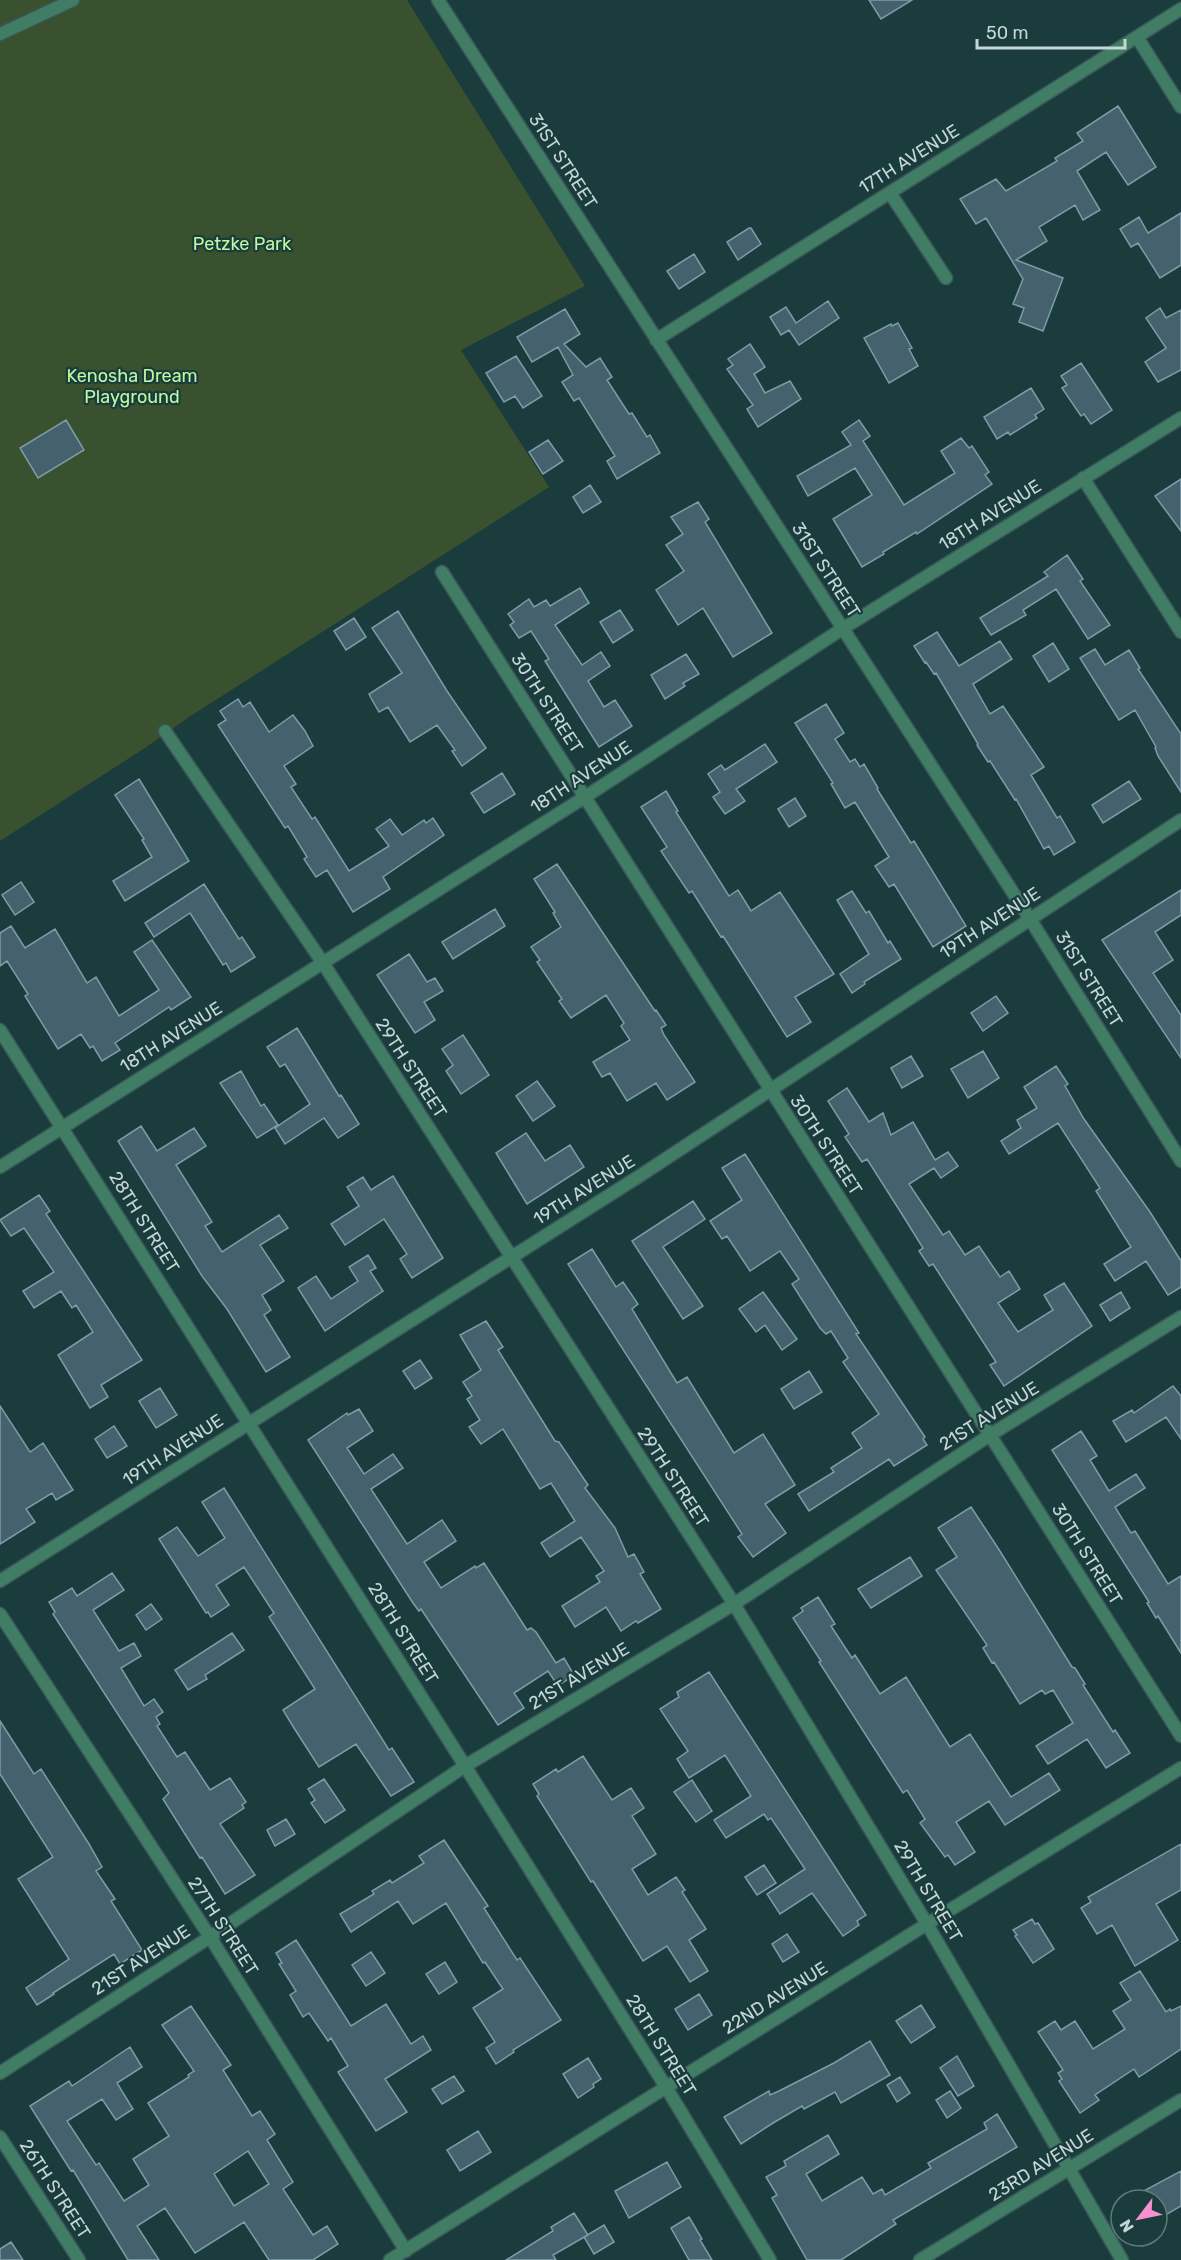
<svg xmlns="http://www.w3.org/2000/svg" width="1181" height="2260" font-family="Rubik,sans-serif">
	<style>
		.green { fill: #39512e }
		.building { fill: #44616d; stroke: #7d9ca9; stroke-width: 1.5; fill-rule: evenodd }
		.lines { fill: none; stroke-linecap: round; stroke-linejoin: round }
		.minor-casing { stroke: #395858; stroke-width: 15 }
		.tertiary-casing { stroke: #395858; stroke-width: 15 }
		.minor { stroke: #417c64; stroke-width: 12 }
		.tertiary { stroke: #417c64; stroke-width: 12 }
		.labels { text-anchor: middle; dominant-baseline: central; stroke-width: 4.5; stroke-linejoin: round; paint-order: stroke }
		.street-label { font-size: 18px; fill: #c4d7d6; stroke: #1b3c3c }
		.park-label { font-size: 18px; fill: #bcf9a0; stroke: #1b3c3c }
	</style>
	<rect width="100%" height="100%" fill="#1b3c3c"/>
	<path class="green" d="M0 0H407L585 286 461 350 549 487 189 717 145 748 0 841Z"/>
	<path class="building" d="M869 0H912L881 19Z
		M1118 106 1156 167 1128 185 1106 152 1077 171 1100 210 1083 220 1075 205 1039 227 1047 241 1016 260 1063 278 1043 331 1019 322 1024 308 1013 304 1023 279 986 218 976 224 960 199 996 179 1006 191 1057 161 1055 158 1083 141 1077 133Z
		M1181 213V265L1160 278 1138 243 1131 247 1120 229 1139 217 1148 233Z
		M749 228H751L761 244 738 260 727 242Z
		M694 254 705 272 679 289 667 271Z
		M828 301 839 318 799 345 789 330 781 335 770 317 786 307 796 323Z
		M1160 308 1166 318 1181 310V370L1158 382 1145 362 1166 348 1146 318Z
		M565 309 580 334 564 344 586 367 600 358 612 377 607 380 629 414 632 413 647 437 650 435 660 453 617 479 607 461 615 456 579 398 574 401 562 382 573 375 558 347 532 362 517 337Z
		M898 323 912 348 909 349 918 366 889 383 864 338 891 324 892 326Z
		M750 344 765 367 754 374 765 393 790 381 801 399 758 427 747 409 753 405 727 369 733 365 728 359Z
		M516 356 542 396 523 408 515 396 504 402 486 373Z
		M1081 363 1112 410 1091 424 1084 414 1081 416 1062 388 1067 385 1061 376Z
		M1031 388 1044 409 1035 415 1037 418 1010 435 1008 432 997 439 984 417Z
		M66 420 84 450 38 478 20 448Z
		M859 420 870 436 863 441 904 505 955 473 941 451 961 438 969 448 972 446 989 472 985 475 992 484 917 534 916 532 883 552 884 554 862 567 833 519 872 495 855 468 808 496 797 476 851 445 842 432Z
		M548 440 563 461 543 474 529 452Z
		M1181 479V531L1155 496Z
		M590 485 601 502 583 513 573 497Z
		M698 502 709 519 705 522 772 633 733 657 703 608 678 625 656 590 684 571 666 545 683 534 671 517Z
		M1067 555 1083 579 1080 581 1110 625 1088 639 1056 589 1023 610 1026 615 991 635 980 618 1048 576 1044 572Z
		M580 588 589 603 555 625 582 665 601 652 610 666 588 681 604 707 615 700 632 726 599 747 545 661 549 659 531 631 519 638 510 625 514 622 508 614 529 599 534 607 546 600 550 606Z
		M620 610 633 630 613 643 600 622Z
		M398 611 447 691 486 748 462 766 452 751 455 750 437 725 410 742 388 707 379 712 371 698 369 694 402 673 372 628Z
		M354 618 366 637 346 650 334 631Z
		M937 632 959 666 1000 641 1012 659 973 684 990 714 1003 706 1044 767 1031 775 1057 818 1060 816 1075 842 1054 855 1049 846 1044 849 1016 799 1015 800 990 761 988 762 977 745 978 744 936 673 934 674 926 662 925 663 914 646Z
		M1053 643 1069 669 1049 682 1033 656Z
		M1095 649 1105 665 1129 650 1140 668 1138 669 1181 734V792L1158 756 1155 748 1156 747 1135 710 1119 720 1080 658Z
		M686 654 699 674 683 683 685 686 665 699 651 675Z
		M238 699 243 707 250 702 269 732 293 715 305 731 313 746 284 766 296 784 291 787 312 819 315 817 349 871 389 846 376 829 390 819 402 835 424 820 426 823 433 818 444 835 383 877 390 889 353 912 327 870 316 877 304 859 307 857 288 826 285 828 218 725 226 720 220 711Z
		M826 704 844 733 835 739 850 762 855 759 860 767 864 764 878 788 877 789 911 843 914 841 966 926 933 947 894 884 889 887 875 866 889 857 855 802 845 808 831 784 833 783 795 723Z
		M765 744 777 762 736 789 745 801 725 814 713 797 720 792 708 774 721 765 725 770Z
		M502 773 515 794 484 813 471 793Z
		M139 779 189 861 125 901 113 881 152 857 142 840 144 839 115 795Z
		M1129 781 1141 799 1103 823 1092 805Z
		M666 791 678 811 676 812 729 896 738 890 751 911 780 892 834 974 795 997 811 1022 787 1037 723 936 721 937 692 891 689 893 661 851 667 847 641 807Z
		M795 798 806 816 789 827 778 809Z
		M557 864 655 1011 656 1010 666 1025 661 1028 664 1035 695 1082 667 1100 656 1083 627 1101 610 1073 602 1077 593 1062 630 1040 621 1026 624 1023 606 995 571 1018 559 1001 562 999 537 962 540 960 531 947 561 927 553 913 555 912 534 879Z
		M21 882 34 902 15 915 2 895Z
		M204 884 239 939 242 937 255 957 231 972 226 963 223 965 190 913 154 937 145 923Z
		M1181 890V915L1155 932 1173 960 1153 973 1181 1015V1058L1102 940Z
		M852 891 866 913 869 911 888 943 890 941 901 959 864 982 865 984 852 993 840 974 869 954 837 900Z
		M495 909 505 926 453 959 442 942Z
		M11 926 25 948 55 929 87 983 96 977 119 1016 159 990 134 952 152 940 191 997 171 1010 169 1007 115 1043 120 1050 102 1061 93 1046 90 1048 81 1034 58 1049 25 996 28 994 7 961 0 966V933Z
		M409 954 427 982 435 978 443 991 424 1002 435 1020 415 1033 377 975Z
		M996 996 1008 1013 983 1031 971 1013Z
		M297 1028 339 1096 341 1095 359 1124 338 1138 324 1118 285 1144 275 1128 310 1104 285 1064 280 1067 267 1047Z
		M463 1035 489 1075 461 1094 446 1071 453 1065 442 1049Z
		M983 1051 999 1078 968 1098 951 1069Z
		M911 1056 923 1076 902 1088 891 1068Z
		M1056 1066 1068 1084 1065 1086 1084 1119 1150 1212 1181 1261V1287L1168 1295 1146 1261 1115 1281 1104 1264 1131 1247 1096 1191 1100 1188 1058 1123 1009 1154 1001 1141 1021 1128 1017 1120 1037 1108 1024 1087Z
		M241 1071 261 1106 264 1104 278 1125 257 1138 220 1083Z
		M537 1081 555 1106 533 1121 516 1096Z
		M847 1088 869 1122 883 1113 891 1135 913 1122 935 1160 948 1152 958 1166 941 1178 934 1168 909 1184 943 1235 949 1231 965 1255 979 1246 1000 1277 1009 1271 1020 1289 998 1303 1018 1332 1053 1310 1044 1295 1064 1283 1092 1326 1004 1386 990 1365 996 1362 933 1264 929 1266 919 1251 923 1248 900 1211 867 1159 862 1162 845 1137 849 1134 828 1101Z
		M141 1126 157 1151 194 1128 206 1146 176 1165 212 1222 205 1226 222 1252 279 1215 288 1228 260 1245 284 1281 262 1295 271 1310 264 1315 290 1357 266 1372 227 1309 202 1276 118 1141Z
		M526 1133 545 1161 570 1145 584 1167 527 1204 496 1153Z
		M745 1154 859 1333 856 1334 925 1437 923 1439 927 1445 894 1466 889 1459 809 1511 798 1494 834 1472 831 1468 862 1448 852 1433 879 1414 843 1362 848 1358 831 1331 826 1334 820 1328 792 1284 799 1279 780 1251 750 1271 727 1236 722 1239 710 1221 742 1200 722 1168Z
		M393 1176 443 1258 412 1278 400 1259 407 1254 384 1219 345 1245 331 1224 359 1206 347 1187 363 1177 371 1190Z
		M39 1195 50 1211 46 1214 142 1360 101 1385 108 1397 90 1408 58 1355 93 1332 76 1305 72 1308 61 1291 34 1308 23 1291 54 1272 24 1228 11 1236 0 1220Z
		M693 1201 705 1219 663 1247 703 1306 683 1319 632 1241Z
		M592 1249 616 1287 623 1282 638 1304 632 1309 677 1383 687 1377 734 1453 763 1434 795 1485 765 1504 786 1533 753 1557 738 1537 742 1534 568 1264Z
		M368 1255 376 1268 370 1271 383 1291 325 1331 298 1288 316 1276 331 1299 358 1281 349 1267Z
		M763 1292 797 1339 782 1350 765 1325 756 1332 739 1309Z
		M1121 1292 1130 1308 1110 1321 1100 1305Z
		M486 1321 503 1347 498 1350 555 1441 559 1442 588 1485 585 1488 615 1528 628 1557 634 1554 644 1572 640 1574 661 1609 638 1623 636 1621 621 1631 606 1607 575 1627 562 1606 600 1582 596 1576 604 1571 581 1537 550 1557 541 1543 575 1521 551 1483 540 1489 503 1429 481 1444 469 1427 480 1420 467 1399 472 1396 463 1382 481 1370 460 1335Z
		M420 1360 432 1378 415 1389 403 1371Z
		M809 1371 822 1392 794 1409 781 1389Z
		M1173 1386 1181 1396V1439L1166 1417 1126 1442 1113 1421 1132 1410 1134 1413Z
		M160 1388 177 1415 156 1428 139 1401Z
		M0 1406 30 1452 43 1443 73 1490 56 1500 52 1493 26 1509 35 1522 0 1544Z
		M359 1409 373 1431 347 1448 364 1474 393 1454 403 1468 371 1489 407 1544 442 1520 456 1541 424 1562 441 1588 475 1566 476 1568 484 1563 527 1630 531 1628 536 1632 556 1663 564 1658 574 1675 558 1686 548 1671 514 1693 524 1708 498 1725 421 1609 419 1611 413 1603 308 1440 347 1413 348 1415Z
		M114 1426 127 1446 107 1458 95 1439Z
		M1081 1431 1097 1456 1090 1460 1109 1491 1136 1474 1145 1488 1115 1507 1131 1533 1135 1531 1168 1584 1181 1576V1653L1158 1616 1156 1618 1147 1603 1149 1602 1052 1450Z
		M224 1488 389 1750 392 1748 414 1782 391 1796 356 1744 319 1767 294 1728 283 1710 315 1689 269 1617 274 1613 244 1567 216 1585 229 1605 211 1617 208 1612 206 1613 159 1539 177 1527 198 1556 225 1538 202 1502Z
		M971 1507 998 1548 1072 1667 1075 1668 1085 1684 1083 1685 1113 1732 1115 1730 1130 1753 1106 1768 1087 1739 1048 1764 1036 1746 1073 1723 1053 1690 1045 1694 1042 1690 1020 1704 994 1662 992 1663 983 1648 987 1645 936 1570 957 1557 938 1528Z
		M910 1557 922 1576 871 1608 858 1589Z
		M112 1573 124 1590 93 1610 119 1651 134 1643 141 1656 121 1668 144 1706 154 1699 163 1712 156 1717 160 1724 157 1726 177 1757 185 1752 210 1790 230 1778 246 1802 242 1805 244 1808 220 1824 255 1875 225 1894 202 1857 200 1858 163 1799 169 1793 53 1614 55 1612 49 1602 72 1588 77 1596Z
		M818 1597 835 1624 831 1626 852 1658 855 1655 880 1694 906 1677 950 1747 970 1734 1011 1797 1049 1773 1060 1790 1005 1825 989 1801 956 1822 975 1852 955 1865 948 1855 945 1857 920 1823 925 1819 907 1790 903 1793 819 1662 821 1661 793 1618 803 1611 801 1608Z
		M151 1604 162 1619 146 1630 136 1615Z
		M232 1633 244 1650 205 1675 207 1679 188 1690 175 1670Z
		M709 1672 866 1915 857 1921 859 1925 843 1936 812 1893 780 1914 767 1894 805 1869 771 1818 768 1820 764 1814 726 1838 714 1820 751 1796 725 1755 689 1778 677 1759 688 1751 660 1709 679 1697 677 1692Z
		M0 1721 34 1774 41 1769 89 1844 102 1867 96 1871 115 1899 111 1901 142 1950 120 1964 114 1954 53 1993 54 1994 37 2005 26 1988 69 1959 18 1879 53 1857 0 1774Z
		M583 1756 612 1800 631 1788 644 1808 632 1816 656 1854 632 1869 648 1895 676 1877 685 1890 682 1892 706 1929 689 1940 708 1971 690 1982 667 1946 643 1961 593 1881 591 1882 537 1796 539 1794 533 1784 556 1769 558 1772Z
		M324 1779 345 1810 325 1823 311 1803 315 1800 308 1789Z
		M692 1780 712 1811 696 1822 674 1792Z
		M286 1819 295 1834 275 1846 267 1830Z
		M444 1840 488 1906 484 1908 517 1960 520 1958 561 2020 513 2050 514 2052 496 2064 486 2048 495 2042 473 2008 503 1989 485 1962 483 1963 446 1903 413 1924 398 1901 351 1932 340 1914 374 1894 372 1891 390 1880 392 1883 424 1863 419 1856Z
		M1181 1844V1890L1156 1904 1178 1940 1135 1966 1112 1925 1097 1934 1081 1908 1091 1902 1088 1897Z
		M764 1865 776 1883 757 1895 745 1877Z
		M1032 1919 1035 1924 1038 1923 1054 1949 1033 1963 1015 1936 1017 1935 1013 1930Z
		M787 1934 799 1952 783 1962 772 1944Z
		M296 1940 351 2026 386 2004 411 2044 423 2036 431 2050 385 2079 407 2112 376 2131 338 2072 348 2066 331 2038 328 2041 309 2013 303 2017 290 1995 296 1991 279 1964 282 1963 276 1953Z
		M371 1952 385 1973 366 1986 352 1965Z
		M445 1962 457 1982 439 1994 426 1974Z
		M1140 1971 1166 2012 1170 2009 1171 2011 1181 2006V2049L1139 2077 1134 2069 1095 2095 1099 2100 1080 2113 1059 2081 1062 2079 1058 2073 1063 2070 1038 2032 1055 2021 1061 2030 1075 2021 1093 2049 1125 2029 1113 2011 1131 2000 1120 1983Z
		M699 1994 712 2015 688 2030 675 2009Z
		M921 2005 935 2027 911 2043 896 2021Z
		M191 2006 231 2065 223 2070 252 2116 260 2111 275 2134 267 2140 293 2182 283 2189 313 2235 327 2226 338 2244 313 2260H269L244 2222 195 2253 165 2208 137 2226 159 2260H128L73 2170 71 2171 30 2106 69 2081 72 2086 130 2047 142 2067 117 2083 133 2109 116 2120 102 2099 67 2121 96 2165 99 2163 124 2201 149 2185 133 2159 169 2136 148 2103 189 2077 188 2075 194 2071 162 2025ZM248 2151 269 2184 234 2206 214 2174Z
		M870 2041 890 2075 841 2103 835 2092 804 2109 802 2106 773 2123 741 2144 724 2117 769 2091 770 2095 779 2091 834 2063Z
		M957 2056 974 2086 958 2096 940 2068Z
		M588 2058 601 2079 593 2084 594 2087 578 2098 563 2074Z
		M454 2076 464 2091 442 2104 432 2089Z
		M900 2077 910 2093 897 2102 887 2085Z
		M950 2091 961 2108 947 2118 936 2100Z
		M997 2114 1017 2147 893 2220 896 2224 841 2260H807L772 2198 777 2195 766 2177 786 2166 784 2161 828 2135 839 2154 806 2174 822 2201 862 2177 873 2194 882 2189 885 2195 931 2168 928 2163 987 2129 984 2123Z
		M478 2131 491 2152 460 2171 447 2150Z
		M667 2162 681 2187 629 2218 615 2191Z
		M1181 2171V2206L1157 2220V2200H1127Z
		M574 2213 588 2235 553 2255 556 2260H506L553 2231 551 2227Z
		M689 2217 702 2239 700 2240 712 2260H689L671 2228Z
		M604 2225 614 2242 594 2254 584 2237Z
		M11 2242 23 2260H0V2249Z"/>
	<g class="lines">
		<g class="minor-casing">
			<path id="minor" d="M438 0 1030 919 1181 1161
				M0 34 73 0
				M1137 37 1181 107
				M890 193 946 278
				M656 340 1181 9
				M1083 478 1181 632
				M442 572 1181 1736
				M165 731 323 963 734 1604 927 1924 1122 2260
				M0 1030 465 1766 666 2087 770 2260
				M0 1167 585 797 842 629 1181 418
				M0 1581 638 1177 1181 820
				M0 1614 210 1937 406 2251
				M0 2073 210 1937 465 1766 734 1604 990 1435 1181 1317
				M0 2137 79 2260
				M920 2260 1181 2100"/>
		</g>
		<g class="tertiary-casing">
			<path id="tertiary" d="M390 2260 927 1924 1181 1768"/>
		</g>
		<use href="#minor" class="minor"/>
		<use href="#tertiary" class="tertiary"/>
	</g>
	<g class="labels">
		<g class="street-label">
			<text transform="translate(909 159) rotate(-32)">17TH AVENUE</text>
			<text transform="translate(563 161) rotate(57)">31ST STREET</text>
			<text transform="translate(990 515) rotate(-32)">18TH AVENUE</text>
			<text transform="translate(826 570) rotate(57)">31ST STREET</text>
			<text transform="translate(547 703) rotate(57)">30TH STREET</text>
			<text transform="translate(581 777) rotate(-33)">18TH AVENUE</text>
			<text transform="translate(990 923) rotate(-33)">19TH AVENUE</text>
			<text transform="translate(1089 979) rotate(58)">31ST STREET</text>
			<text transform="translate(171 1037) rotate(-32)">18TH AVENUE</text>
			<text transform="translate(411 1068) rotate(57)">29TH STREET</text>
			<text transform="translate(826 1145) rotate(57)">30TH STREET</text>
			<text transform="translate(584 1190) rotate(-32)">19TH AVENUE</text>
			<text transform="translate(144 1222) rotate(58)">28TH STREET</text>
			<text transform="translate(989 1416) rotate(-32)">21ST AVENUE</text>
			<text transform="translate(173 1450) rotate(-33)">19TH AVENUE</text>
			<text transform="translate(673 1477) rotate(57)">29TH STREET</text>
			<text transform="translate(1087 1554) rotate(58)">30TH STREET</text>
			<text transform="translate(403 1633) rotate(58)">28TH STREET</text>
			<text transform="translate(579 1676) rotate(-31)">21ST AVENUE</text>
			<text transform="translate(928 1891) rotate(59)">29TH STREET</text>
			<text transform="translate(223 1926) rotate(57)">27TH STREET</text>
			<text transform="translate(141 1960) rotate(-33)">21ST AVENUE</text>
			<text transform="translate(775 1998) rotate(-32)">22ND AVENUE</text>
			<text transform="translate(661 2045) rotate(58)">28TH STREET</text>
			<text transform="translate(1041 2165) rotate(-32)">23RD AVENUE</text>
			<text transform="translate(55 2189) rotate(57)">26TH STREET</text>
		</g>
		<g class="park-label">
			<text x="242" y="244">Petzke Park</text>
			<text x="132" y="376">Kenosha Dream<tspan x="132" dy="21">Playground</tspan></text>
		</g>
	</g>
	<g transform="translate(1139 2218) rotate(238)"><circle r="28" fill="#1b3c3c" stroke="#5f7a7a" stroke-width="1.5"/>
	<path d="M0-4.5L10 22L0 15L-10 22Z" fill="#f690d0"/>
	<text y="-9" font-size="16" font-weight="bold" text-anchor="middle" fill="#c4d7d6">N</text>
	</g>
	<path d="M977 39v9h148v-9" fill="none" stroke="#c4d7d6" stroke-width="3"/>
	<text x="986" y="39" font-size="18" fill="#c4d7d6" stroke="#1b3c3c" stroke-width="4.5" paint-order="stroke">50 m</text>
</svg>
